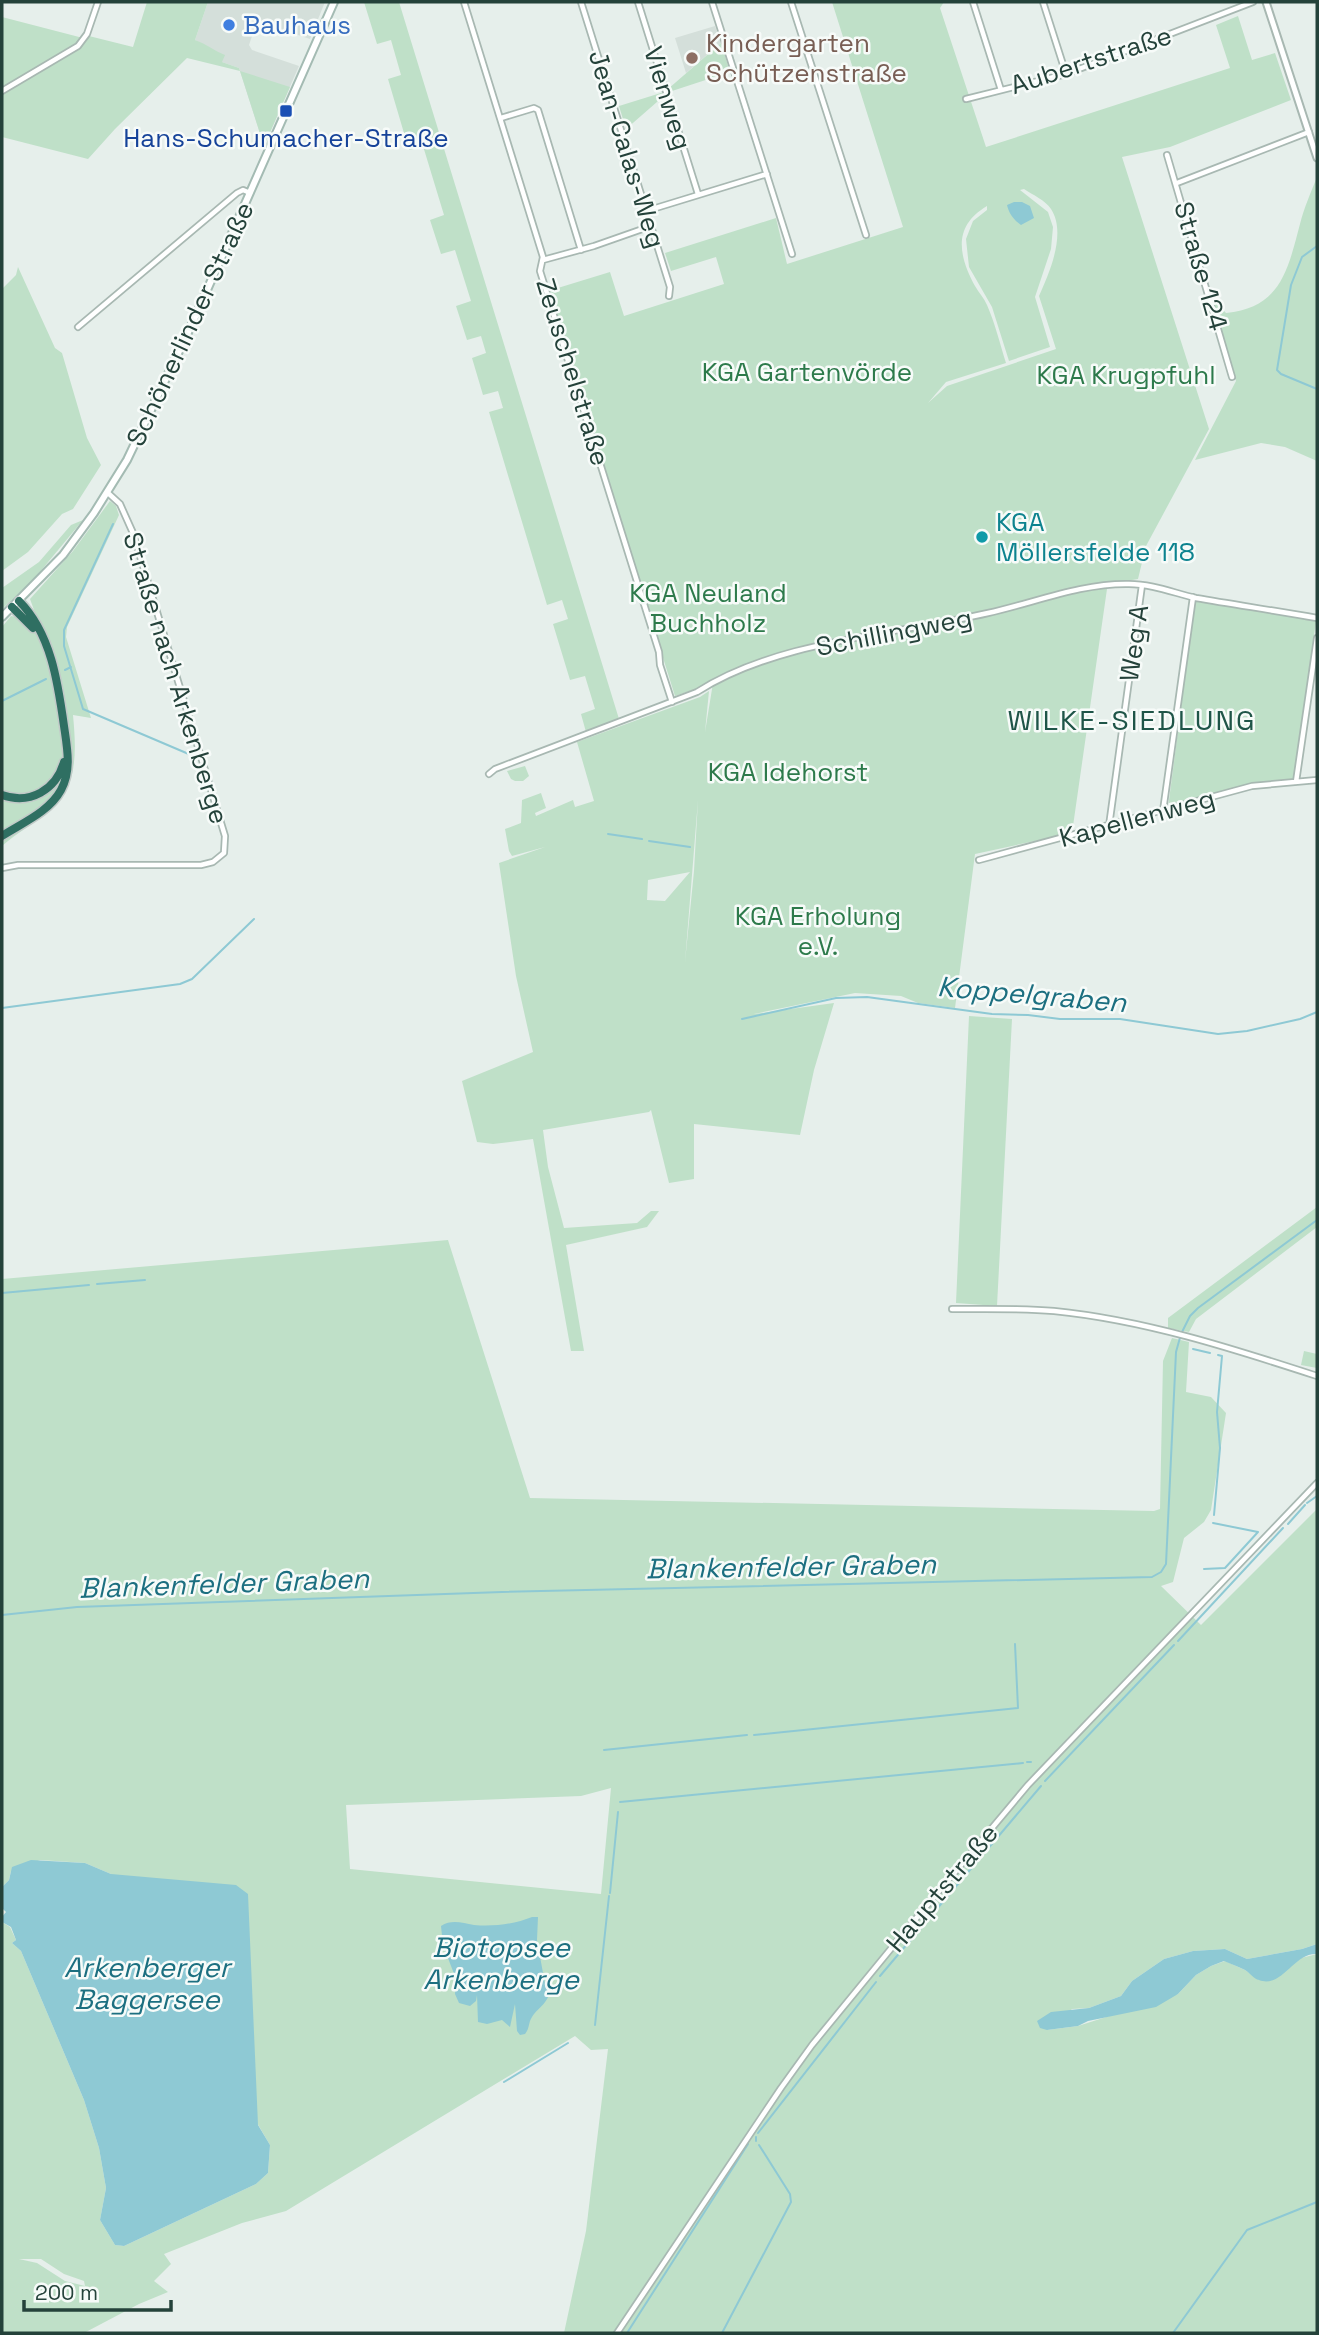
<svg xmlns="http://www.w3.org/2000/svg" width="1319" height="2335" font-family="'Space Grotesk',sans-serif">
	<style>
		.built { fill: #d4dfda }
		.green { fill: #bfe0c8; fill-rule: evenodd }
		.water { fill: #8ec9d4 }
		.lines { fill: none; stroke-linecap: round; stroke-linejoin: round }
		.stream { stroke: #8ec9d4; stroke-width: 2 }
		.minor-casing { stroke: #a8b8b2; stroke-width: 8 }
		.tertiary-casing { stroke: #a8b8b2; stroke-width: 9 }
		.secondary-casing { stroke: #a4bbb3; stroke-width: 10 }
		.motorway-casing { stroke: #c2cac8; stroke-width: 11 }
		.minor { stroke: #fff; stroke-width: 4.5 }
		.tertiary { stroke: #fff; stroke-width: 5 }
		.secondary { stroke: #fff; stroke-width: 6 }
		.motorway { stroke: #2f6f62; stroke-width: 8 }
		.shop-dot { fill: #3f7fe0; stroke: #f7fbf9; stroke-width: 2.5 }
		.education-dot { fill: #8d6e63; stroke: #f7fbf9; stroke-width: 2.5 }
		.transit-dot { fill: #1a4fb4; stroke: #f7fbf9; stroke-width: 2.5 }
		.culture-dot { fill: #0f9aa8; stroke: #f7fbf9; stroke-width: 2.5 }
		.labels { text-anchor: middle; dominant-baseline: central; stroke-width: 5; stroke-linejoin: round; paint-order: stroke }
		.shop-label { font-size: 26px; fill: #366cbe; stroke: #f7fbf9; text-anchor: start }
		.education-label { font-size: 26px; fill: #785e54; stroke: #f7fbf9; text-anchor: start }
		.street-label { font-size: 26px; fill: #24423a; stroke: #f7fbf9 }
		.transit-label { font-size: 26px; fill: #164399; stroke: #f7fbf9 }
		.park-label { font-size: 26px; fill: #2d7a4b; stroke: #f7fbf9 }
		.culture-label { font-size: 26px; fill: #0d838f; stroke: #f7fbf9; text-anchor: start }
		.neighbourhood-label { font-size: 28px; letter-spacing: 2px; fill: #1f5548; stroke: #f7fbf9 }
		.water-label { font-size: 28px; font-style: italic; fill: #1c6f80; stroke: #f7fbf9 }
	</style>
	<rect width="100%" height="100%" fill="#e6efeb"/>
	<path class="built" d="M208 2H325L310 39 274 27V25L270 28 261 23 256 24 249 45 252 50 299 66 264 146 239 68 222 62 215 51 195 40Z
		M715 26 721 43 686 73 675 38Z"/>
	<path class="green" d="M147 2H208L195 40C207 44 214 51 225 55L222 62 239 68 240 71 290 87 264 146 240 71 187 58 115 129 88 159 2 137V93L79 48 89 36 133 47Z
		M364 2H399L619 719 586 732 581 714 595 709 585 676 570 680 553 624 568 619 562 600 547 605 489 412 503 408 498 391 483 395 472 358 486 353 481 336 467 340 456 306 471 301 455 250 441 254 430 220 444 215 423 146 409 150 388 79 401 75 391 40 377 44Z
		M832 2H944L940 8 986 147 1230 68 1216 25 1238 16 1252 60 1275 53 1291 100 1170 147 1122 157 1209 429 1146 546 1138 579 1096 586 1107 589 1072 833 975 854 955 1008 918 1003 901 996 855 993 754 1014 834 1003 814 1070 800 1135 694 1124V1179L669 1183 651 1110 649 1112 543 1130 548 1167 564 1228 637 1223 651 1211H659L647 1227 566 1245 584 1351H571L533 1139 493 1144 477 1142 462 1081 533 1052 516 976 499 863 545 847 512 856 509 851 505 829 521 823 522 800 541 793 546 808 535 813 536 816 573 800 575 807 594 801 577 742 700 697 709 691 705 732 713 683 675 696 548 291 610 272 624 316 724 284 716 257 671 271 665 253 776 218 787 264 903 227ZM1024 189C1033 195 1045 200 1051 209 1067 233 1049 274 1039 296L1056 349 947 386 928 403 946 382 1006 363C1000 344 995 323 987 305 984 298 979 293 975 286 958 255 953 226 987 206V210L973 221 966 239 969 267 992 307 1009 361 1050 347 1035 297 1051 249 1053 227 1048 212 1020 190ZM698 800 694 871 685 962ZM690 872 665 901 647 900 648 880Z
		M2 17 83 38 80 42 2 88Z
		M721 43 730 72 669 92 668 89Z
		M664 92 665 95 626 129 619 106Z
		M1317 177V461L1285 447 1261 443 1195 460 1236 381 1211 297 1226 313C1281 308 1288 269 1300 224 1304 208 1311 192 1317 177Z
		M18 267 55 348 62 353 87 438 101 465 73 509 62 514 28 552 2 571V289L16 275Z
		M110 501 116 506 119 515 67 627 66 637 91 718 73 715C76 748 79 787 50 811 34 823 17 833 2 846V627L11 616 38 621 30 599 73 551Z
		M83 520 34 579 2 609V588L39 562 71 525Z
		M1195 600 1316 621 1294 781 1245 785 1168 808Z
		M525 766 529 776 523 781H515L511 779 507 771Z
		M969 1016 1012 1019 997 1306 956 1303Z
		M1317 1207V1227L1196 1319 1189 1332 1168 1328V1318Z
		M448 1240 530 1498 1154 1511 1160 1509 1163 1361 1172 1338 1189 1342 1186 1392 1211 1397 1226 1413 1211 1510 1204 1522 1184 1538 1173 1582 1161 1586 1201 1625 1317 1509V1944L1302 1949 1247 1959 1225 1949 1193 1951 1164 1959 1132 1981 1121 1996 1089 2008 1072 2009 1047 2030 1078 2026 1178 1994 1196 1975 1211 1966 1225 1961 1245 1970 1259 1980 1301 1958 1317 1954V2333H564L586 2231 608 2049 591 2050 575 2036 286 2211 242 2223 164 2254 171 2264 154 2281 168 2292 139 2304 84 2333H2V1922L10 1927 16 1940 12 1943 21 1951 84 2100 99 2148 106 2188 100 2220 115 2245 124 2246 256 2184 268 2173 270 2145 111 1874 85 1863 40 1860 11 1871 9 1880 2 1887V1279ZM611 1788 601 1894 350 1869 346 1805 581 1796ZM19 2259H41L64 2274 84 2281 85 2286 65 2281 37 2263Z
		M1304 1351 1317 1354V1368L1301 1365Z"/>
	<path class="water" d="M1014 202H1022L1030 206 1034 218 1021 225C1014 220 1009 214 1007 205Z
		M31 1860 85 1863 111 1874 236 1885 248 1894 258 2125 270 2145 268 2173 256 2184 124 2246 115 2245 100 2220 106 2188 99 2148 84 2100 21 1951 12 1943 16 1940 11 1927 2 1922V1917L6 1912 2 1908V1887L9 1880 12 1867Z
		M532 1917H538L537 1940 545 1984 550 1987C550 2003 539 2006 532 2017 528 2023 530 2028 525 2034L520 2035 517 2031 515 2004 510 2027 502 2020 487 2024 478 2022 477 1995 476 2001 470 2006 459 2003 455 1994 456 1979 443 1945 441 1926C452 1919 462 1923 474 1925 493 1927 515 1924 532 1917Z
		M1317 1944V1954C1294 1952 1282 1989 1259 1980 1254 1979 1250 1973 1245 1970 1239 1967 1231 1964 1224 1961L1211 1966 1196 1975 1178 1994 1156 2007 1088 2021 1078 2026 1047 2030 1040 2028 1037 2021 1051 2012 1089 2008 1121 1996 1132 1981 1164 1959 1193 1951 1225 1949 1247 1959 1302 1949Z"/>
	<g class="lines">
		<path class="stream" d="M1317 246 1302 257 1291 285 1277 370 1281 374 1317 389
			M113 524 64 630V646L83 709 191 755
			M65 670 71 667
			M2 701 46 679
			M608 834 642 839
			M649 841 690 847
			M2 1008 180 984 192 979 254 919
			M742 1019 836 998 867 997 992 1014 1028 1015 1060 1019H1120L1218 1034 1247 1031 1300 1019 1317 1012
			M97 1284 145 1280
			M2 1293 89 1285
			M1193 1349 1210 1353
			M1307 1503 1317 1496
			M1214 1515 1220 1448 1217 1412 1222 1356 1218 1355
			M1288 1524 1305 1505
			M1204 1569 1225 1568 1258 1532 1213 1523
			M2 1615 77 1607 502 1592 1152 1577 1161 1572 1166 1564 1176 1352 1181 1334 1190 1316 1198 1308 1317 1220
			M1178 1641 1283 1528
			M754 1735 1018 1708 1015 1644
			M604 1750 747 1735
			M1027 1762H1031
			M1045 1781 1174 1645
			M620 1802 1023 1763
			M610 1893 618 1812
			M880 1976 1041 1786
			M595 2025 609 1896
			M504 2082 568 2043
			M758 2133 876 1982
			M756 2137V2141
			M627 2333 748 2144
			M722 2333 791 2202 790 2194 759 2145
			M1173 2333 1247 2230 1317 2202"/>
		<g class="minor-casing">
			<path id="minor" d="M464 2 543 257 540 271 659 652 660 665 672 702
				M581 2 670 287 669 296
				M638 2 698 194
				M712 2 792 254
				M791 2 866 235
				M973 2 1001 90
				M1043 2 1066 74
				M2 91 78 46 87 34 98 2
				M966 99 1066 74 1253 2
				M501 118 534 108 538 110 581 250
				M1167 155 1232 377
				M1177 183 1309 132
				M646 211 767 174
				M543 260 594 246 651 226
				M78 327 237 193 243 190 250 193
				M489 774 495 769 697 692C778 640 895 635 988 613 1034 603 1081 583 1129 584 1152 584 1174 593 1196 598 1237 605 1277 611 1317 618
				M1296 782 1317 638
				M1163 811 1193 597
				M1109 826 1142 585
				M979 860 1252 786 1317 780
				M2 868 18 865H201L213 862 224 853 225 836 133 533 120 504 108 493
				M952 1309C986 1309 1020 1308 1054 1311 1144 1320 1231 1348 1317 1376
				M617 2333 781 2088 812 2045 903 1934 1028 1785 1317 1483"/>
		</g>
		<g class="tertiary-casing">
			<path id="tertiary" d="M1266 2 1317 158"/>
		</g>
		<g class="secondary-casing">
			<path id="secondary" d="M2 617 63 555 94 513 127 460 192 324 334 2"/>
		</g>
		<g class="motorway-casing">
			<path id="motorway" d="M12 607 33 628
				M2 795C30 805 56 790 64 762
				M2 836C22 823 49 812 61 790 72 770 67 747 64 726 58 683 51 633 19 601"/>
		</g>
		<use href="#minor" class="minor"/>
		<use href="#tertiary" class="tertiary"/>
		<use href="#secondary" class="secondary"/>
		<use href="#motorway" class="motorway"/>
	</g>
	<circle class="shop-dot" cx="229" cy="25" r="7"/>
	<circle class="education-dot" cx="692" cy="58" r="7"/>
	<rect class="transit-dot" x="279" y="104" width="14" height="14" rx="3.5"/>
	<circle class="culture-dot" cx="982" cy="537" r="7"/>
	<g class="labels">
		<g class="shop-label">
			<text x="243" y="25">Bauhaus</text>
		</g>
		<g class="education-label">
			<text x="706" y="43">Kindergarten<tspan x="706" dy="30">Schützenstraße</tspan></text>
		</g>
		<g class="street-label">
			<text transform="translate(1091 60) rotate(-18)">Aubertstraße</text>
			<text transform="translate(668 98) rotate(73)">Vienweg</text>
			<text transform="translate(627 149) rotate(73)">Jean-Calas-Weg</text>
			<text transform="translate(1201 266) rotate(74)">Straße 124</text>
			<text transform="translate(190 324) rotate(-65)">Schönerlinder Straße</text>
			<text transform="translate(573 372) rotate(73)">Zeuschelstraße</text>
			<text transform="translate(894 632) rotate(-11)">Schillingweg</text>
			<text transform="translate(1134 643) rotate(-82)">Weg A</text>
			<text transform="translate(176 678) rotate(73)">Straße nach Arkenberge</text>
			<text transform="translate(1137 818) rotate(-15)">Kapellenweg</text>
			<text transform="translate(942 1888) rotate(-50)">Hauptstraße</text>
		</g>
		<g class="transit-label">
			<text x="286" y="138">Hans-Schumacher-Straße</text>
		</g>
		<g class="park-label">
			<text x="807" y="372">KGA Gartenvörde</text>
			<text x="1126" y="375">KGA Krugpfuhl</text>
			<text x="708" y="593">KGA Neuland<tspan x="708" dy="30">Buchholz</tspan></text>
			<text x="788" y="772">KGA Idehorst</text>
			<text x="818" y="916">KGA Erholung<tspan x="818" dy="30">e.V.</tspan></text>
		</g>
		<g class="culture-label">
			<text x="996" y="522">KGA<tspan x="996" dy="30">Möllersfelde 118</tspan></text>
		</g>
		<g class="neighbourhood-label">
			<text x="1132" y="720">WILKE-SIEDLUNG</text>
		</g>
		<g class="water-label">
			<text transform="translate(1032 994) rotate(5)">Koppelgraben</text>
			<text transform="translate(791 1566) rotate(-1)">Blankenfelder Graben</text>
			<text transform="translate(224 1583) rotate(-2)">Blankenfelder Graben</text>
			<text x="501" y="1947">Biotopsee<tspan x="501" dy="32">Arkenberge</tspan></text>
			<text x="147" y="1967">Arkenberger<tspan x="147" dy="32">Baggersee</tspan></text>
		</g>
	</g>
	<rect width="1319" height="2335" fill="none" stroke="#24423a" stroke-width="7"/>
	<path d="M24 2300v10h147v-10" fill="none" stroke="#24423a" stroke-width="3.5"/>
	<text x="35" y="2300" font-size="21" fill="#24423a" stroke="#f7fbf9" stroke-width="5" paint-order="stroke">200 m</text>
</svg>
